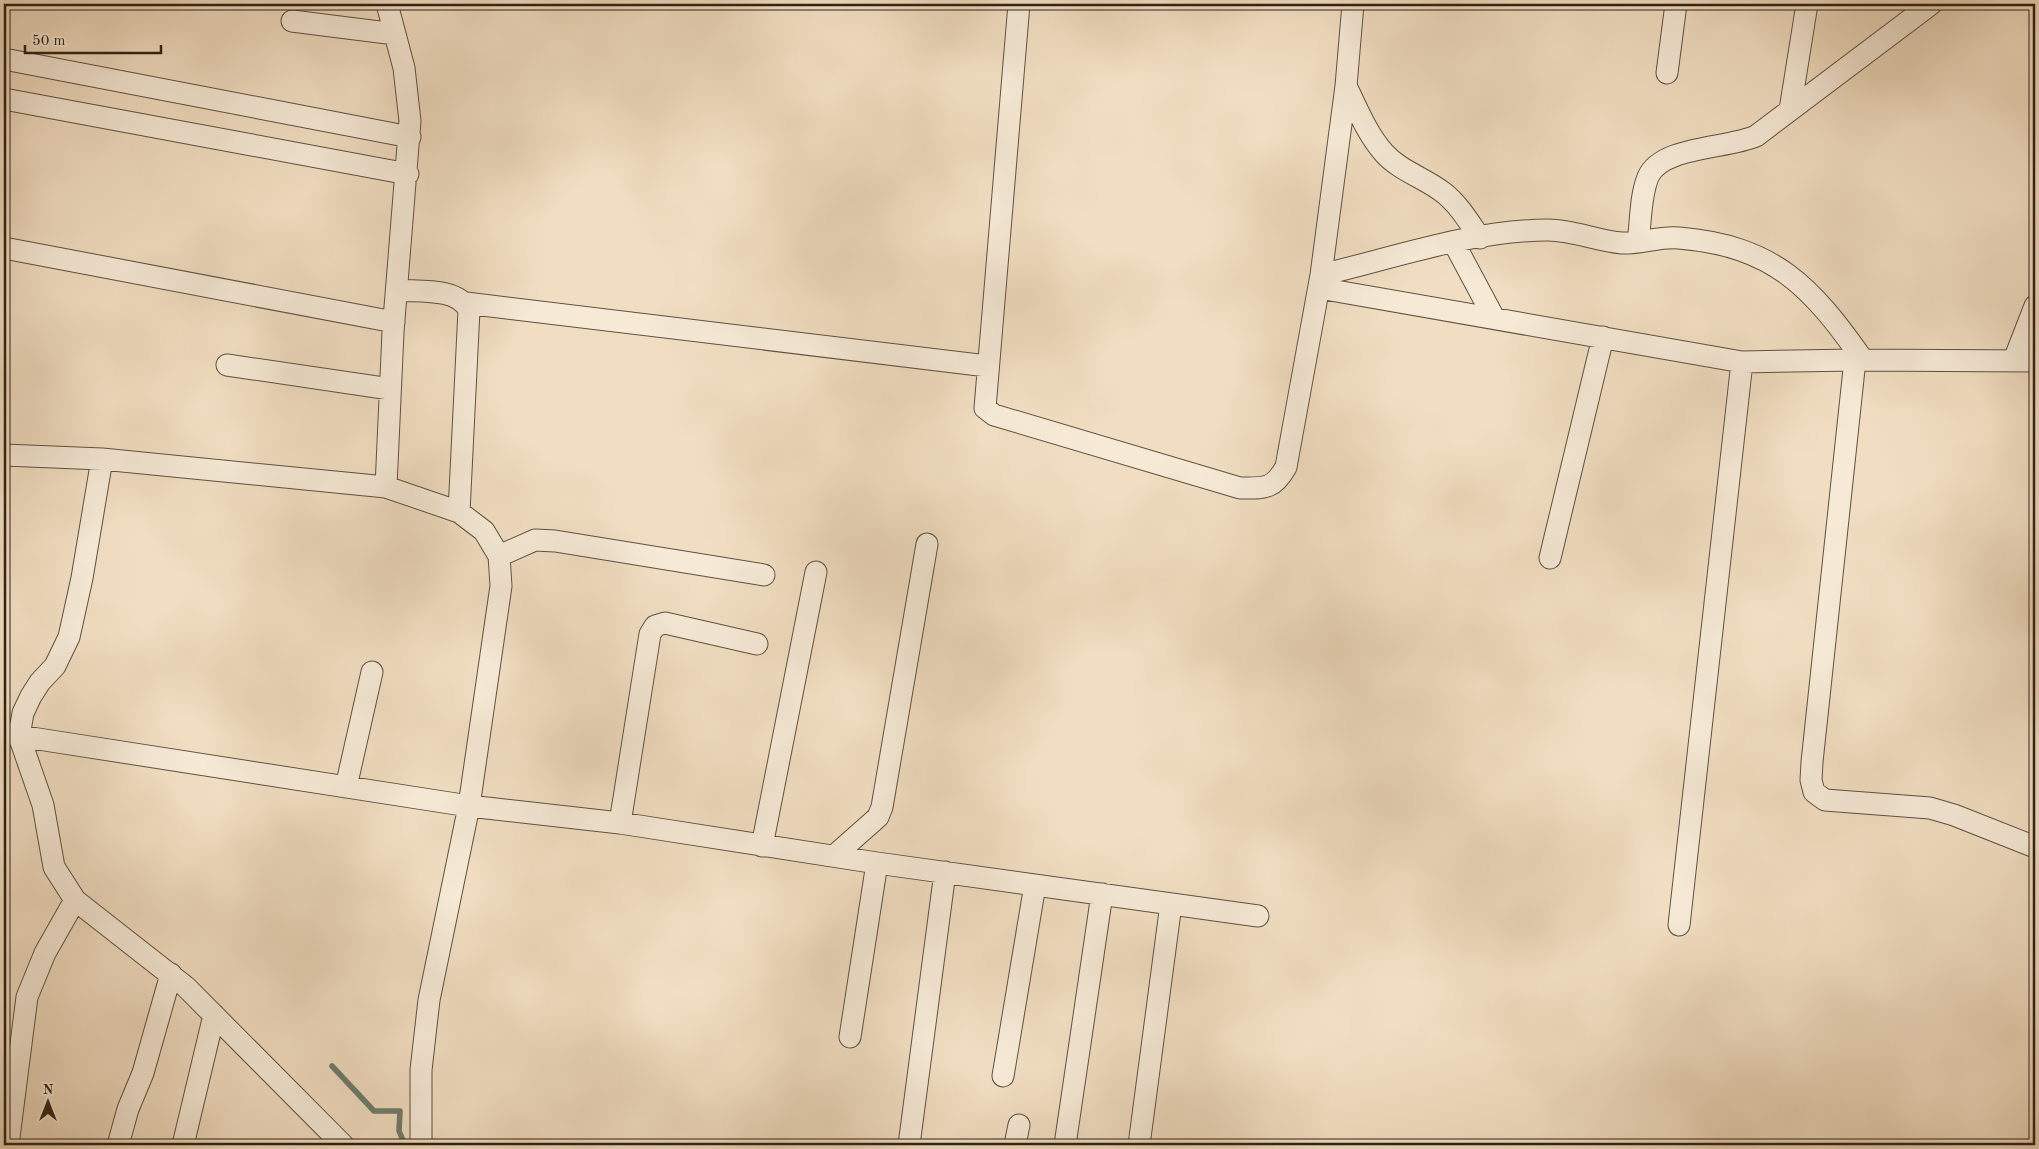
<svg xmlns="http://www.w3.org/2000/svg" width="2039" height="1149" font-family="'Old Standard TT',serif">
	<style>
		.lines { fill: none; stroke-linecap: round; stroke-linejoin: round }
		.stream { stroke: #6f7f70; stroke-width: 5.5 }
		.minor-casing { stroke: #5f5140; stroke-width: 23 }
		.minor { stroke: #f6ead7; stroke-width: 21 }
	</style>
	<rect width="100%" height="100%" fill="#f1dec2"/>
	<filter id="stains"><feTurbulence type="fractalNoise" baseFrequency=".004" numOctaves="4"/><feColorMatrix values="0 0 0 0 .2 0 0 0 0 .09 0 0 0 0 .02 0 0 0 .5 -.17"/></filter>
	<radialGradient id="worn" r=".72"><stop offset=".6" stop-color="#630" stop-opacity="0"/><stop offset="1" stop-color="#630" stop-opacity=".3"/></radialGradient>
	<g class="lines">
		<path class="stream" d="M332 1066 374 1111H400L399 1131 405 1145"/>
		<g class="minor-casing">
			<path id="minor" d="M1019 4 985 408 994 415 1240 488C1264 488 1273 490 1286 467L1321 275 1346 86 1353 4
				M292 21 395 34
				M4 59 410 137
				M1667 73 1676 4
				M1346 86C1357 108 1367 134 1384 153 1400 171 1425 178 1444 193 1459 205 1469 222 1480 238
				M4 99 408 174
				M1790 110 1807 4
				M1638 242C1641 221 1640 197 1648 177 1661 146 1727 149 1756 136L1931 4
				M1454 243 1494 318
				M4 248 394 322
				M1321 275C1393 258 1473 230 1548 230 1573 230 1597 241 1622 243 1641 244 1660 236 1679 238 1774 246 1811 286 1863 360
				M1319 288 1742 362 1855 360 2035 361
				M397 290C419 292 457 287 469 310L459 512
				M466 303 987 366
				M1855 360 1812 762 1811 780 1814 792 1825 800 1930 808 1954 815 2035 847
				M2014 360 2035 306
				M227 365 390 389
				M4 455 102 459 386 487 459 512 484 531 499 556 501 586 469 806 429 1000 421 1070V1145
				M102 459 82 578 69 637 55 666 40 682 31 696 23 713 19 736 469 806 620 823 877 863 1258 916
				M386 487 393 332 410 121 404 68 387 4
				M499 556 535 540 555 541 764 575
				M1550 558 1603 337
				M4 732 19 736 43 805 54 867 75 900 186 987 343 1145
				M346 787 372 672
				M620 823 650 634 655 626 665 623 757 644
				M762 846 816 572
				M834 856 878 817 882 807 927 544
				M1679 925 1742 362
				M850 1037 877 863
				M1003 1076 1035 885
				M8 1145 27 997 45 953 75 900
				M118 1145 128 1109 143 1073 171 974
				M183 1145 214 1015
				M909 1145 945 872
				M1015 1145 1019 1125
				M1065 1145 1102 894
				M1139 1145 1171 904"/>
		</g>
		<use href="#minor" class="minor"/>
	</g>
	<rect width="2039" height="1149" fill="none" stroke="#f1dec2" stroke-width="20"/>
	<rect x="5" y="5" width="2029" height="1139" fill="none" stroke="#2e2214" stroke-width="2.5"/>
	<rect x="10" y="10" width="2019" height="1129" fill="none" stroke="#2e2214"/>
	<g transform="translate(48 1102)" stroke="#f6ead7" stroke-width="4" paint-order="stroke">
	<path d="M0-4L9 19L0 12L-9 19Z" fill="#2e2214"/>
	<text y="-8" font-size="14" font-weight="bold" text-anchor="middle" fill="#2e2214">N</text>
	</g>
	<path d="M25 45v8h136v-8" fill="none" stroke="#2e2214" stroke-width="2.5"/>
	<text x="32" y="45" font-size="15" fill="#2e2214" stroke="#f6ead7" stroke-width="4" paint-order="stroke">50 m</text>
	<rect width="100%" height="100%" filter="url(#stains)"/>
	<rect width="100%" height="100%" fill="url(#worn)"/>
</svg>
